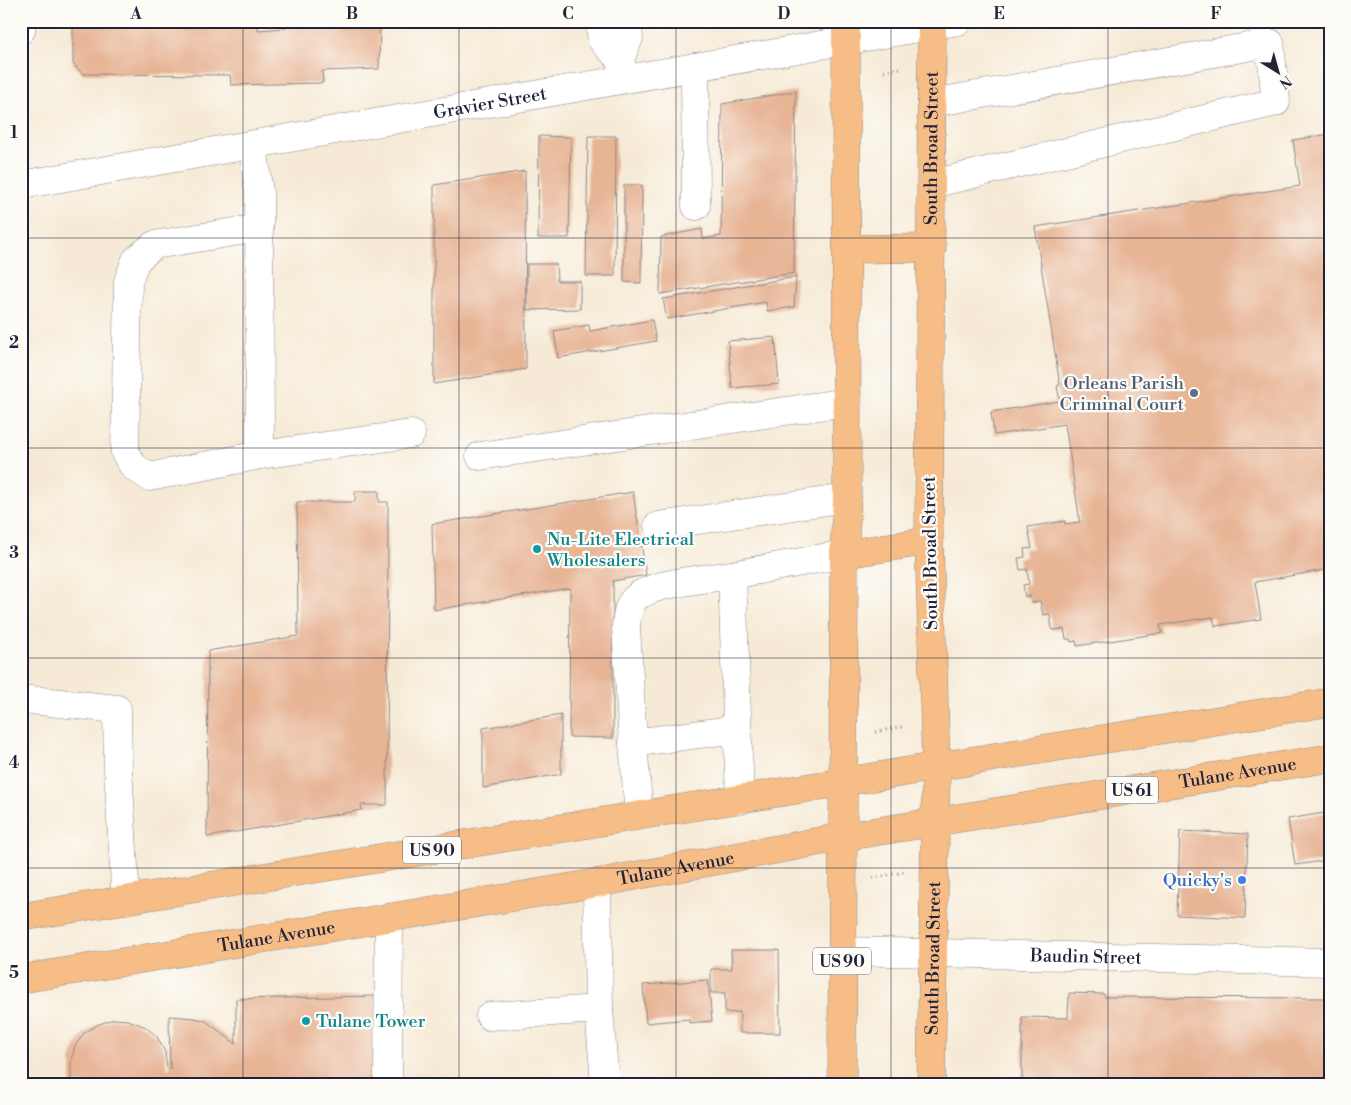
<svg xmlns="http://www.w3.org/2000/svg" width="1351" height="1105" font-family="'Libre Bodoni',serif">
<rect width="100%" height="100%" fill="#fdfcf7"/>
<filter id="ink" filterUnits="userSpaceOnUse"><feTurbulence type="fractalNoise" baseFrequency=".02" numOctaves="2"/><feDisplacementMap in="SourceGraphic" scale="10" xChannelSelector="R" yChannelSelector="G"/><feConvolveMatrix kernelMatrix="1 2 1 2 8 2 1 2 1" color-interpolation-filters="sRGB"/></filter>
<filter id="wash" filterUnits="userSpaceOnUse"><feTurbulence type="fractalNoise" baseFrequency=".0096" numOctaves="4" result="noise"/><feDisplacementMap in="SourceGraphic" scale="20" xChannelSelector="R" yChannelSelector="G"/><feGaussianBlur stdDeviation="1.12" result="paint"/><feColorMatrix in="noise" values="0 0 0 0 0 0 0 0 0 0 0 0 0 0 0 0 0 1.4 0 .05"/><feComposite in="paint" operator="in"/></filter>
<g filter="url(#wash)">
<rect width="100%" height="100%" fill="#f6ead6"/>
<g id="blocks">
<g fill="#e7b494">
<path d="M 73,21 L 258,21 L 258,30 L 285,28 L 285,21 L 380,21 L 379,69 L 322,71 L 323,83 L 231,85 L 230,75 L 83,74 L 73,64 Z"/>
<path d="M 796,91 L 794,273 L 660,294 L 661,237 L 702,229 L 703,239 L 721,236 L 722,104 Z"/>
<path d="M 1330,134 L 1330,569 L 1255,582 L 1261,619 L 1215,626 L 1213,617 L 1160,625 L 1162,633 L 1077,646 L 1076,641 L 1071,642 L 1070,639 L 1066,639 L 1064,629 L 1052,630 L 1050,614 L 1043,615 L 1040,601 L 1031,603 L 1030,596 L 1025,597 L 1023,585 L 1029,584 L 1027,569 L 1020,570 L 1018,558 L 1025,557 L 1024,549 L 1032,548 L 1028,527 L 1065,521 L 1065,524 L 1080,522 L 1065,424 L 994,435 L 991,412 L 1060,401 L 1057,386 L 1060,385 L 1035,227 L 1300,186 L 1293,140 Z"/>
<path d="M 539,136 L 571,137 L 569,238 L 538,238 Z"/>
<path d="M 588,136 L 616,136 L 615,276 L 586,276 Z"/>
<path d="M 525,171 L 526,369 L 434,384 L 434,185 Z"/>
<path d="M 624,185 L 642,185 L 641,283 L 624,282 Z"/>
<path d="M 527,264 L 556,264 L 557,281 L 580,281 L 580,309 L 527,310 Z"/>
<path d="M 796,277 L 794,307 L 767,311 L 766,302 L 667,319 L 663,299 Z"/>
<path d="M 652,320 L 656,341 L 558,358 L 554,331 L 589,325 L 590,331 Z"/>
<path d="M 775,337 L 779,384 L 732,388 L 728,341 Z"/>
<path d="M 355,491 L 379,491 L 379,502 L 388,502 L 387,805 L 361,805 L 362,810 L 207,837 L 208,651 L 298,636 L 297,502 L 355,502 Z"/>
<path d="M 633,492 L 646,575 L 613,581 L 613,738 L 569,737 L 570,588 L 434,610 L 432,524 Z"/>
<path d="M 561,715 L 561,774 L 483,788 L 483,728 Z"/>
<path d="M 1330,812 L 1330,860 L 1295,865 L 1288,819 Z"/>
<path d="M 1180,831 L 1248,834 L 1245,918 L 1177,915 Z"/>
<path d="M 731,950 L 779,950 L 780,1033 L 740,1033 L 740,1012 L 725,1013 L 725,993 L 711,993 L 711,969 L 732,969 Z"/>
<path d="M 708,980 L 712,1021 L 689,1023 L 689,1019 L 646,1023 L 643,985 Z"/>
<path d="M 1069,993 L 1104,994 L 1105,997 L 1330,998 L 1330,1084 L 1022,1084 L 1022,1017 L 1068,1018 Z"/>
<path d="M 376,996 L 377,1084 L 71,1084 L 71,1061 L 75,1046 L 84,1033 L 97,1025 L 113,1019 L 128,1020 L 146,1027 L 157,1037 L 165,1052 L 167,1068 L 170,1069 L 169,1016 L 195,1018 L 206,1021 L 236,1044 L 236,999 Z"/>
</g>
</g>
</g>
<g filter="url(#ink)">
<use href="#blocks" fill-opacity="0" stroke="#8c8688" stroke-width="1"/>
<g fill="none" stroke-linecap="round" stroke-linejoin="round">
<g stroke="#8c8688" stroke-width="29">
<g id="minor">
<path d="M 599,21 L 602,40 L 620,59"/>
<path d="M 21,30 L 21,21"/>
<path d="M 695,67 L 696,206"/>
<path d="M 624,79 L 620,59 L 629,38 L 627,21"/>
<path d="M 253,145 L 259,193 L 260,455 L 411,434"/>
<path d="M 932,184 L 1276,102 L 1270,43 L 932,103"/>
<path id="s1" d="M 21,185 L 958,21"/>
<path d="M 259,228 L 154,245 L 136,260 L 128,281 L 125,453 L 134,467 L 149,477 L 260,455"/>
<path d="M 480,456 L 847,402"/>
<path d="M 658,526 L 847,498"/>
<path d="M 732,575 C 709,579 646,582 633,601 C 627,609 627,618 626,627 L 633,743 L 737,729"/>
<path d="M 21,699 L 117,709 L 118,769 L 126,900"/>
<path d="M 633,743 L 639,815"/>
<path d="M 740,800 L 732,575 L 844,554"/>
<path id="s2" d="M 842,951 L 1330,962"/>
<path d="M 599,1009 L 605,1084"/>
<path d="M 490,1016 L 599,1009 L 597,883"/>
<path d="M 388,1084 L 389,918"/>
</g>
</g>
<g stroke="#8c8688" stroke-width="29">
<g id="major">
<path d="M 847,249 L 932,248"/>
<path d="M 844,554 L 929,541"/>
<path d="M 21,917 L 1330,702"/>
<path id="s3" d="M 21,979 L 597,883 L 842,837 L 1330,758"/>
<path d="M 842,1084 L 844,554 L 847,498 L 846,21"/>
<path id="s4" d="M 931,1084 L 936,768 L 929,541 L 932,21"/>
</g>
</g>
<g stroke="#8c8688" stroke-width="3" stroke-dasharray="1 4" stroke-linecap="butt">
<path d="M 884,71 L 900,68"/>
<path d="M 876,732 L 905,726"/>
<path d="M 873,878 L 904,872"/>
</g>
<use href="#minor" stroke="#fff" stroke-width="28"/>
<use href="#major" stroke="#f6be86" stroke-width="28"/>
</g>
</g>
<path fill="none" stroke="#22223b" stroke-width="1" stroke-opacity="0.55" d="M 243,21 L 243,1084M 459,21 L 459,1084M 676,21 L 676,1084M 891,21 L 891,1084M 1108,21 L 1108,1084M 21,238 L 1330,238M 21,448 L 1330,448M 21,658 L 1330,658M 21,868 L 1330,868"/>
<circle fill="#5c6f8a" stroke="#fdfcf7" stroke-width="2" cx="1194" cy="393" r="5"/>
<g fill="#0f9aa8" stroke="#fdfcf7" stroke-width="2">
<circle cx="537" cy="549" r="5"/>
<circle cx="306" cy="1021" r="5"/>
</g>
<circle fill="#3f7fe0" stroke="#fdfcf7" stroke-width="2" cx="1242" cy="880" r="5"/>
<g text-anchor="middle" stroke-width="4.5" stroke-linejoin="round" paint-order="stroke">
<g fill="#fdfcf7" stroke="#646373" stroke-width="1">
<rect x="1106" y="776.5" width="52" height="27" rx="4"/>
<rect x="403" y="836.5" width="58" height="27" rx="4"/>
<rect x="813" y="947.5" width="58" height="27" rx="4"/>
</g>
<g font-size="16" font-weight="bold" fill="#22223b">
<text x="1132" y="796">US 61</text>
<text x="432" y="856">US 90</text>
<text x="842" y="967">US 90</text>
</g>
<g font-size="18" fill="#22223b" stroke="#fdfcf7">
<text dy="6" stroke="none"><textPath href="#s1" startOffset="476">Gravier Street</textPath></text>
<text dy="6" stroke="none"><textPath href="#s4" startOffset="936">South Broad Street</textPath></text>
<text transform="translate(930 553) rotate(-91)" y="6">South Broad Street</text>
<text dy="6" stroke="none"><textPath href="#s3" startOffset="1234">Tulane Avenue</textPath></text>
<text dy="6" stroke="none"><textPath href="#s3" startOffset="664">Tulane Avenue</textPath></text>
<text dy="6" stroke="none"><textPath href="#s3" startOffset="259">Tulane Avenue</textPath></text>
<text dy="6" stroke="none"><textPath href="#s4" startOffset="126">South Broad Street</textPath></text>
<text dy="6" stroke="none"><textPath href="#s2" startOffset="244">Baudin Street</textPath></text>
</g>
<g font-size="18" fill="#4e5e75" stroke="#fdfcf7" text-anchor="end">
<text x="1184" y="389">Orleans Parish<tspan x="1184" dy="21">Criminal Court</tspan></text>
</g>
<g font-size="18" fill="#0d838f" stroke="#fdfcf7" text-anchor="start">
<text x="547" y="545">Nu-Lite Electrical<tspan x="547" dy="21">Wholesalers</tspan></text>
<text x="316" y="1027">Tulane Tower</text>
</g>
<g font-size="18" fill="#366cbe" stroke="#fdfcf7" text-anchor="end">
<text x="1232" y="886">Quicky's</text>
</g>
</g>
<rect width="1351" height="1105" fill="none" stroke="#fdfcf7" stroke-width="55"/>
<g transform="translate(1278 72) rotate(143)" stroke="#fdfcf7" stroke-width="4" paint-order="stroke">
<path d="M0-4L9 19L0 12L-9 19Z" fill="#22223b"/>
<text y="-8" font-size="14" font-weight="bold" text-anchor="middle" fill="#22223b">N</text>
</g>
<rect x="28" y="28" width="1296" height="1050" fill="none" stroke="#22223b" stroke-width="2"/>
<g font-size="16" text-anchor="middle" font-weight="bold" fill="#22223b">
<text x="136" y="19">A</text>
<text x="352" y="19">B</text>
<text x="568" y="19">C</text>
<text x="784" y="19">D</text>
<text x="999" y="19">E</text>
<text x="1216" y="19">F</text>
<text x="14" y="138">1</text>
<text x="14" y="348">2</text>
<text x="14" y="558">3</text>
<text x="14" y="768">4</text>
<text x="14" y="978">5</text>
</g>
</svg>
